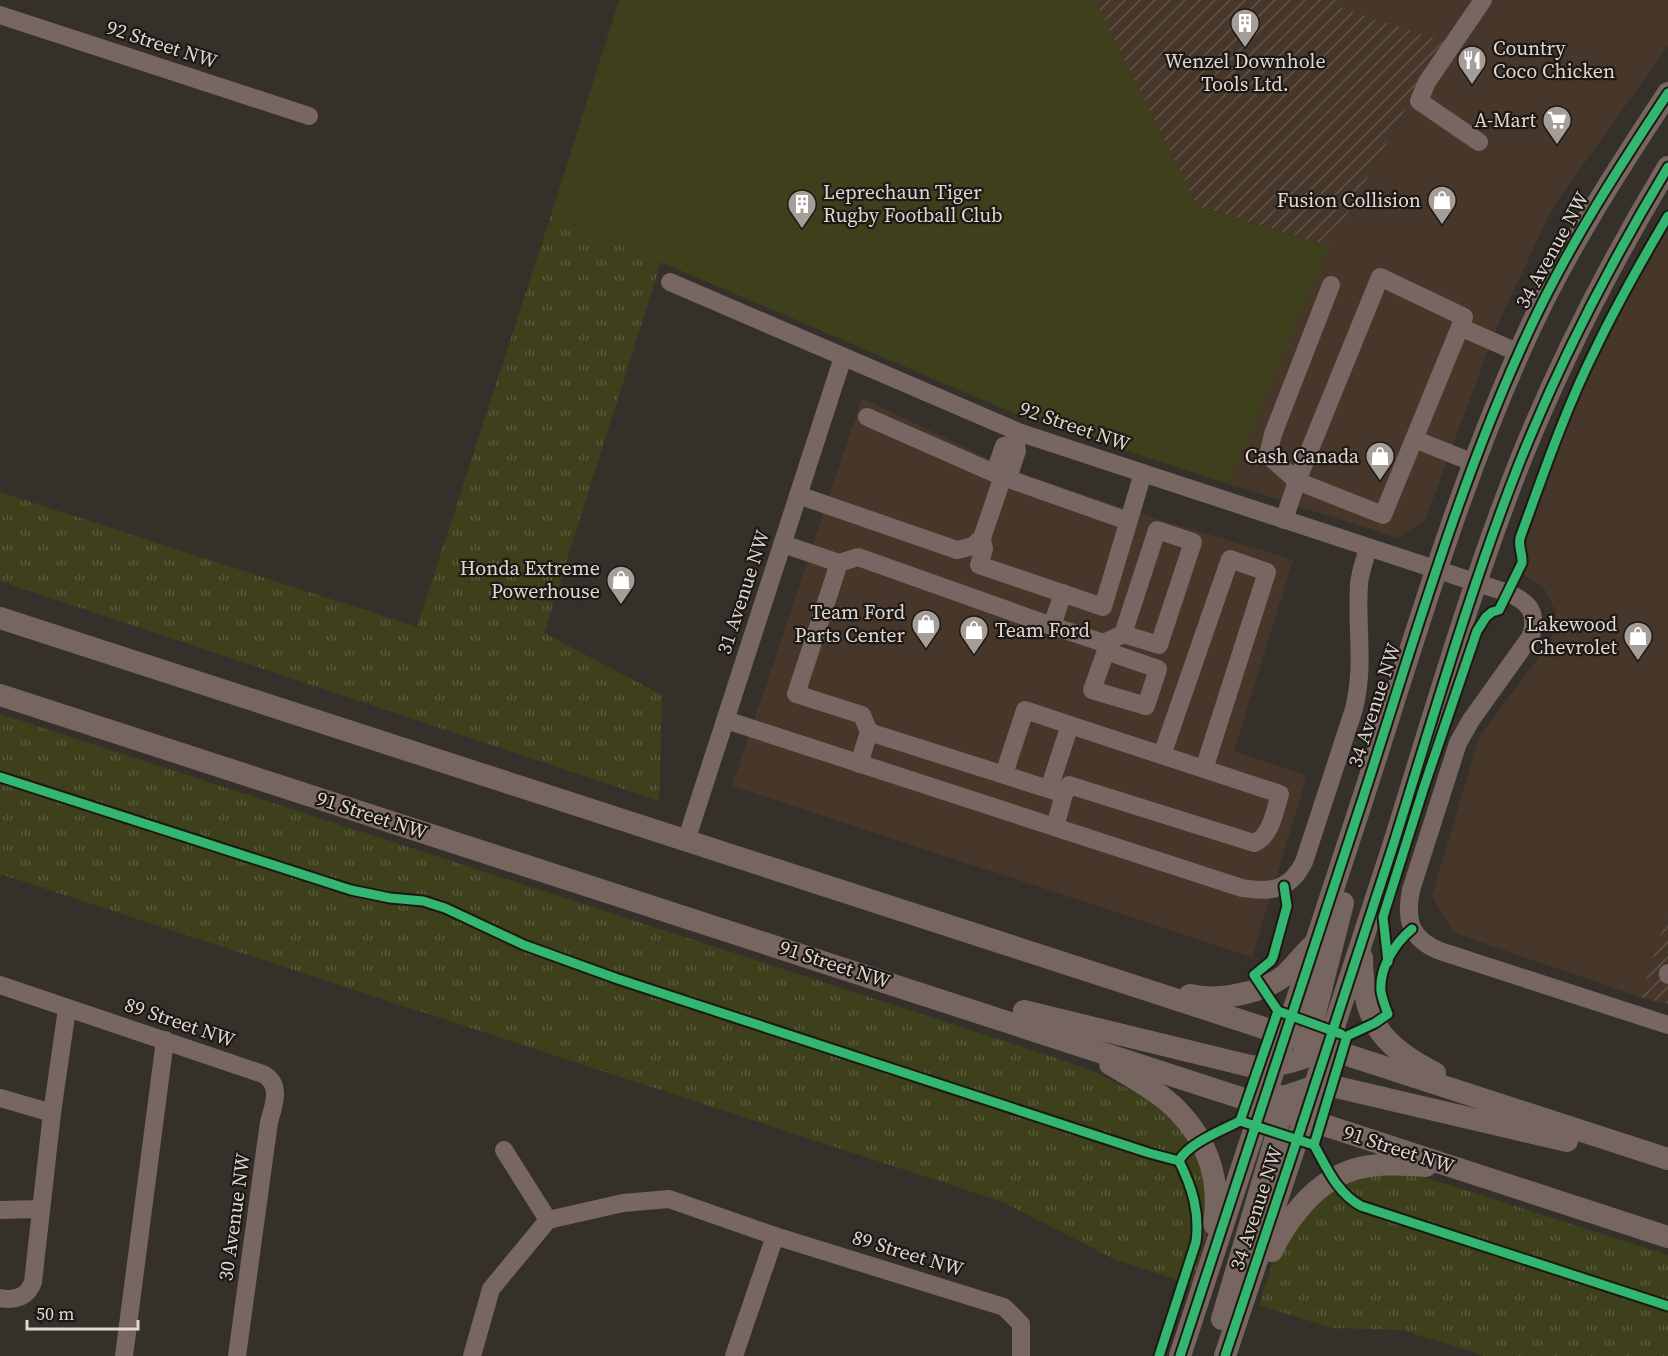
<svg xmlns="http://www.w3.org/2000/svg" width="1668" height="1356" font-family="'Source Serif 4',serif">
<defs>
<pattern id="industrial-furrows" width="10" height="10" patternUnits="userSpaceOnUse" patternTransform="scale(1.5)"><rect width="10" height="10" fill="#46372a"/><path d="M-1 1l2-2M0 10L10 0M9 11l2-2" fill="none" stroke="#605348"/></pattern>
<pattern id="grass-tufts" width="24" height="20" patternUnits="userSpaceOnUse" patternTransform="scale(1.5)"><rect width="24" height="20" fill="#3d401b"/><path d="M3 7l-1-3M5 7V3M7 7l1-3M15 17l-1-3M17 17v-4M19 17l1-3" fill="none" stroke="#595b3b"/></pattern>
</defs>
<rect width="100%" height="100%" fill="#36302b"/>
<g fill="#46372a">
<path d="M 1339,0 L 1668,0 L 1668,46 L 1553,207 L 1497,326 L 1425,520 L 1398,538 L 1229,484 L 1329,246 L 1444,42 L 1343,9 Z"/>
<path d="M 1668,223 L 1668,912 L 1640,997 L 1454,933 L 1432,896 L 1479,737 L 1551,641 L 1556,612 L 1544,588 L 1524,575 L 1526,542 L 1563,435 L 1601,348 L 1642,269 Z"/>
<path d="M 862,398 L 1014,471 L 1145,515 L 1293,560 L 1234,751 L 1307,776 L 1252,957 L 732,786 Z"/>
</g>
<g fill="url(#industrial-furrows)">
<path d="M 1094,0 L 1339,0 L 1343,9 L 1444,41 L 1329,246 L 1197,206 Z"/>
<path d="M 1668,912 L 1668,1004 L 1640,997 Z"/>
</g>
<g fill="url(#grass-tufts)">
<path d="M 551,215 L 661,262 L 544,633 L 662,695 L 659,801 L 0,581 L 0,492 L 417,627 Z"/>
<path d="M 0,714 L 1062,1060 L 1099,1074 L 1147,1099 L 1174,1121 L 1202,1161 L 1208,1230 L 1193,1285 L 1114,1259 L 1003,1202 L 0,874 Z"/>
<path d="M 1355,1175 L 1421,1176 L 1668,1255 L 1668,1356 L 1485,1356 L 1402,1330 L 1332,1328 L 1259,1305 L 1277,1251 L 1296,1219 Z"/>
</g>
<path fill="#3d401b" d="M 619,0 L 1094,0 L 1197,206 L 1329,246 L 1229,484 L 1025,418 L 551,215 Z"/>
<g fill="none" stroke-linecap="round" stroke-linejoin="round">
<g stroke="#776661" stroke-width="18">
<path d="M 0,15 L 309,116"/>
<path d="M 1479,142 L 1419,101 L 1427,82 L 1483,0"/>
<path d="M 670,282 L 1021,433 L 1508,593 C 1529,602 1538,612 1531,636 L 1471,720 L 1458,743 L 1411,890 C 1405,920 1410,939 1440,951 L 1668,1025"/>
<path d="M 1331,285 L 1273,434 L 1268,455 L 1297,481 L 1383,515 L 1460,327"/>
<path d="M 867,417 L 1003,477 L 1128,521"/>
<path d="M 1414,439 L 1474,463"/>
<path d="M 1004,473 L 997,466 L 1004,446 L 1016,444"/>
<path d="M 798,495 L 957,550 L 973,546 L 982,538 L 1004,473 L 1010,472 L 1017,451 L 1016,444 L 1021,433"/>
<path d="M 1284,520 L 1297,481 L 1380,277 L 1464,317 L 1460,327 L 1519,353"/>
<path d="M 982,538 L 984,549 L 979,565 L 1103,607 L 1143,473"/>
<path d="M 783,544 L 839,563 L 796,694 L 862,715 L 869,732 L 859,764"/>
<path d="M 839,563 L 858,557 L 1052,626 L 1063,593"/>
<path d="M 1052,626 L 1104,643 L 1123,634 L 1157,530 L 1193,542 L 1159,645 L 1123,634"/>
<path d="M 1104,643 L 1106,651 L 1092,690 L 1146,706 L 1158,669 L 1106,651"/>
<path d="M 726,720 L 1242,888 C 1271,893 1290,890 1304,862 L 1354,709 C 1365,663 1356,629 1359,584 C 1360,572 1365,560 1368,548"/>
<path d="M 869,732 L 1064,794 L 1055,827"/>
<path d="M 1162,755 L 1230,559 L 1267,572 L 1204,769"/>
<path d="M 1004,774 L 1025,710 L 1070,725 L 1049,789"/>
<path d="M 1064,794 L 1069,785 L 1254,843 C 1271,837 1275,810 1280,794 L 1070,725"/>
<path d="M 686,841 L 843,357"/>
<path d="M 1668,973 L 1668,975"/>
<path d="M 0,985 L 263,1074 C 282,1084 274,1105 269,1122 L 237,1356"/>
<path d="M 0,1098 L 52,1113"/>
<path d="M 504,1150 L 548,1220"/>
<path d="M 0,1210 L 41,1209"/>
<path d="M 0,1298 C 15,1301 28,1297 33,1282 L 52,1113 L 67,1009"/>
<path d="M 124,1356 L 165,1040"/>
<path d="M 472,1356 L 491,1289 L 548,1220 L 623,1203 L 669,1199 L 775,1236 L 1004,1307 L 1021,1324 L 1021,1356"/>
<path d="M 734,1356 L 775,1236"/>
</g>
<g stroke="#776660" stroke-width="22">
<path d="M 0,618 L 1668,1159"/>
<path d="M 0,695 C 556,874 1112,1056 1668,1237"/>
<path d="M 1362,958 C 1363,1021 1380,1045 1435,1073"/>
<path d="M 1190,995 C 1217,1002 1263,993 1285,975 C 1294,966 1302,956 1311,947"/>
<path d="M 1024,1011 L 1250,1066 C 1277,1069 1303,1059 1327,1048"/>
<path d="M 1304,1057 L 1343,903"/>
<path d="M 1110,1064 C 1131,1077 1160,1092 1178,1111 C 1208,1142 1221,1181 1214,1224"/>
<path d="M 1263,1104 L 1313,1087 L 1332,1086 L 1567,1141"/>
<path d="M 1272,1251 C 1280,1233 1290,1219 1303,1204 C 1340,1163 1374,1162 1426,1166"/>
<path d="M 1222,1319 L 1277,1133 L 1282,1096"/>
<path d="M 1180,1356 C 1241,1170 1302,984 1363,798 C 1415,638 1461,475 1533,322 C 1571,242 1619,167 1668,93"/>
<path d="M 1225,1356 C 1282,1186 1338,1017 1393,846 C 1433,718 1470,589 1519,464 C 1560,361 1611,262 1668,167"/>
</g>
<g stroke="#1e1814" stroke-width="13">
<g id="cycleway">
<path d="M 0,777 L 351,890 L 390,898 L 423,901 L 445,908 L 524,945 L 618,979 L 1149,1153 L 1179,1161 C 1192,1187 1200,1212 1196,1242 L 1159,1356"/>
<path d="M 1284,886 L 1287,906 L 1273,957 L 1271,961 L 1254,975 L 1278,1011 L 1341,1034"/>
<path d="M 1388,962 L 1383,917 L 1424,787 L 1477,631 L 1486,617 L 1492,612 L 1499,610 L 1522,563 C 1523,554 1518,548 1520,538 C 1543,475 1565,410 1595,350 C 1617,304 1642,260 1668,216"/>
<path d="M 1240,1121 L 1278,1011"/>
<path d="M 1314,1145 L 1347,1036 L 1375,1023 L 1388,1014 C 1385,1006 1382,999 1381,991 C 1379,968 1395,943 1412,929"/>
<path d="M 1179,1161 C 1188,1143 1223,1130 1240,1121 L 1314,1145 C 1327,1168 1337,1193 1361,1206 L 1668,1306"/>
<path d="M 1180,1356 C 1241,1170 1302,984 1363,798 C 1415,638 1461,475 1533,322 C 1571,242 1619,167 1668,93"/>
<path d="M 1225,1356 C 1282,1186 1338,1017 1393,846 C 1433,718 1470,589 1519,464 C 1560,361 1611,262 1668,167"/>
</g>
</g>
<use href="#cycleway" stroke="#33b770" stroke-width="9"/>
</g>
<defs>
<g id="building-pin" transform="scale(1.5)"><path d="M0 17L-7.5 6A9.5 9.5 0 1 1 7.5 6Z" fill="#a49d98" stroke="#1e1814"/><path d="M-4-6H4V6H1V3H-1V6H-4ZM-2.5-4.3h1.7v1.8h-1.7ZM.8-4.3h1.7v1.8H.8ZM-2.5-1h1.7V.8h-1.7ZM.8-1h1.7V.8H.8Z" fill="#fff"/></g>
<g id="restaurant-pin" transform="scale(1.5)"><path d="M0 17L-7.5 6A9.5 9.5 0 1 1 7.5 6Z" fill="#a49d98" stroke="#1e1814"/><path d="M-5-6h1v4h1v-4h1v4h1v-4h1v5L-1.5 .5V6h-2V.5L-5-1ZM5-6V6H3V1.5H1.5Q1.5-4 5-6Z" fill="#fff"/></g>
<g id="supermarket-pin" transform="scale(1.5)"><path d="M0 17L-7.5 6A9.5 9.5 0 1 1 7.5 6Z" fill="#a49d98" stroke="#1e1814"/><path d="M-6-5.5h2.5l.6 2H6L4.5 2H-2.5L-4.4-4H-6ZM-1.5 3.2a1.3 1.3 0 1 0 .1 0ZM3 3.2a1.3 1.3 0 1 0 .1 0Z" fill="#fff"/></g>
<g id="shop-pin" transform="scale(1.5)"><path d="M0 17L-7.5 6A9.5 9.5 0 1 1 7.5 6Z" fill="#a49d98" stroke="#1e1814"/><path d="M-5-2.5h2.3a2.7 3.5 0 0 1 5.4 0H5L5.5 6h-11ZM-1.5-2.5h3a1.5 2.3 0 0 0-3 0Z" fill="#fff"/></g>
</defs>
<g fill-rule="evenodd">
<use href="#building-pin" x="1245" y="23"/>
<use href="#restaurant-pin" x="1472" y="60"/>
<use href="#supermarket-pin" x="1557" y="120"/>
<use href="#shop-pin" x="1442" y="200"/>
<use href="#building-pin" x="802" y="204"/>
<use href="#shop-pin" x="1380" y="456"/>
<use href="#shop-pin" x="621" y="580"/>
<use href="#shop-pin" x="926" y="624"/>
<use href="#shop-pin" x="974" y="630"/>
<use href="#shop-pin" x="1638" y="636"/>
</g>
<g text-anchor="middle" stroke-width="4.5" stroke-linejoin="round" paint-order="stroke">
<g font-size="20" fill="#dfd7d2" stroke="#1e1814">
<text transform="translate(162 44) rotate(18)" y="7">92 Street NW</text>
<text transform="translate(1552 250) rotate(-61)" y="7">34 Avenue NW</text>
<text transform="translate(1075 426) rotate(19)" y="7">92 Street NW</text>
<text transform="translate(743 592) rotate(-72)" y="7">31 Avenue NW</text>
<text transform="translate(1374 705) rotate(-72)" y="7">34 Avenue NW</text>
<text transform="translate(372 815) rotate(18)" y="7">91 Street NW</text>
<text transform="translate(835 964) rotate(18)" y="7">91 Street NW</text>
<text transform="translate(180 1022) rotate(19)" y="7">89 Street NW</text>
<text transform="translate(1399 1149) rotate(18)" y="7">91 Street NW</text>
<text transform="translate(1256 1208) rotate(-72)" y="7">34 Avenue NW</text>
<text transform="translate(234 1217) rotate(-82)" y="7">30 Avenue NW</text>
<text transform="translate(908 1253) rotate(17)" y="7">89 Street NW</text>
</g>
<g font-size="20" fill="#dfd7d2" stroke="#1e1814" text-anchor="end">
<text x="1493" y="55" text-anchor="start">Country<tspan x="1493" dy="23">Coco Chicken</tspan></text>
<text x="1245" y="68" text-anchor="middle">Wenzel Downhole<tspan x="1245" dy="23">Tools Ltd.</tspan></text>
<text x="1536" y="127">A-Mart</text>
<text x="823" y="199" text-anchor="start">Leprechaun Tiger<tspan x="823" dy="23">Rugby Football Club</tspan></text>
<text x="1421" y="207">Fusion Collision</text>
<text x="1359" y="463">Cash Canada</text>
<text x="600" y="575">Honda Extreme<tspan x="600" dy="23">Powerhouse</tspan></text>
<text x="905" y="619">Team Ford<tspan x="905" dy="23">Parts Center</tspan></text>
<text x="1617" y="631">Lakewood<tspan x="1617" dy="23">Chevrolet</tspan></text>
<text x="995" y="637" text-anchor="start">Team Ford</text>
</g>
</g>
<path d="M27 1320v9h111v-9" fill="none" stroke="#dfd7d2" stroke-width="3"/>
<text x="36" y="1320" font-size="18" fill="#dfd7d2" stroke="#1e1814" stroke-width="4.5" paint-order="stroke">50 m</text>
</svg>
